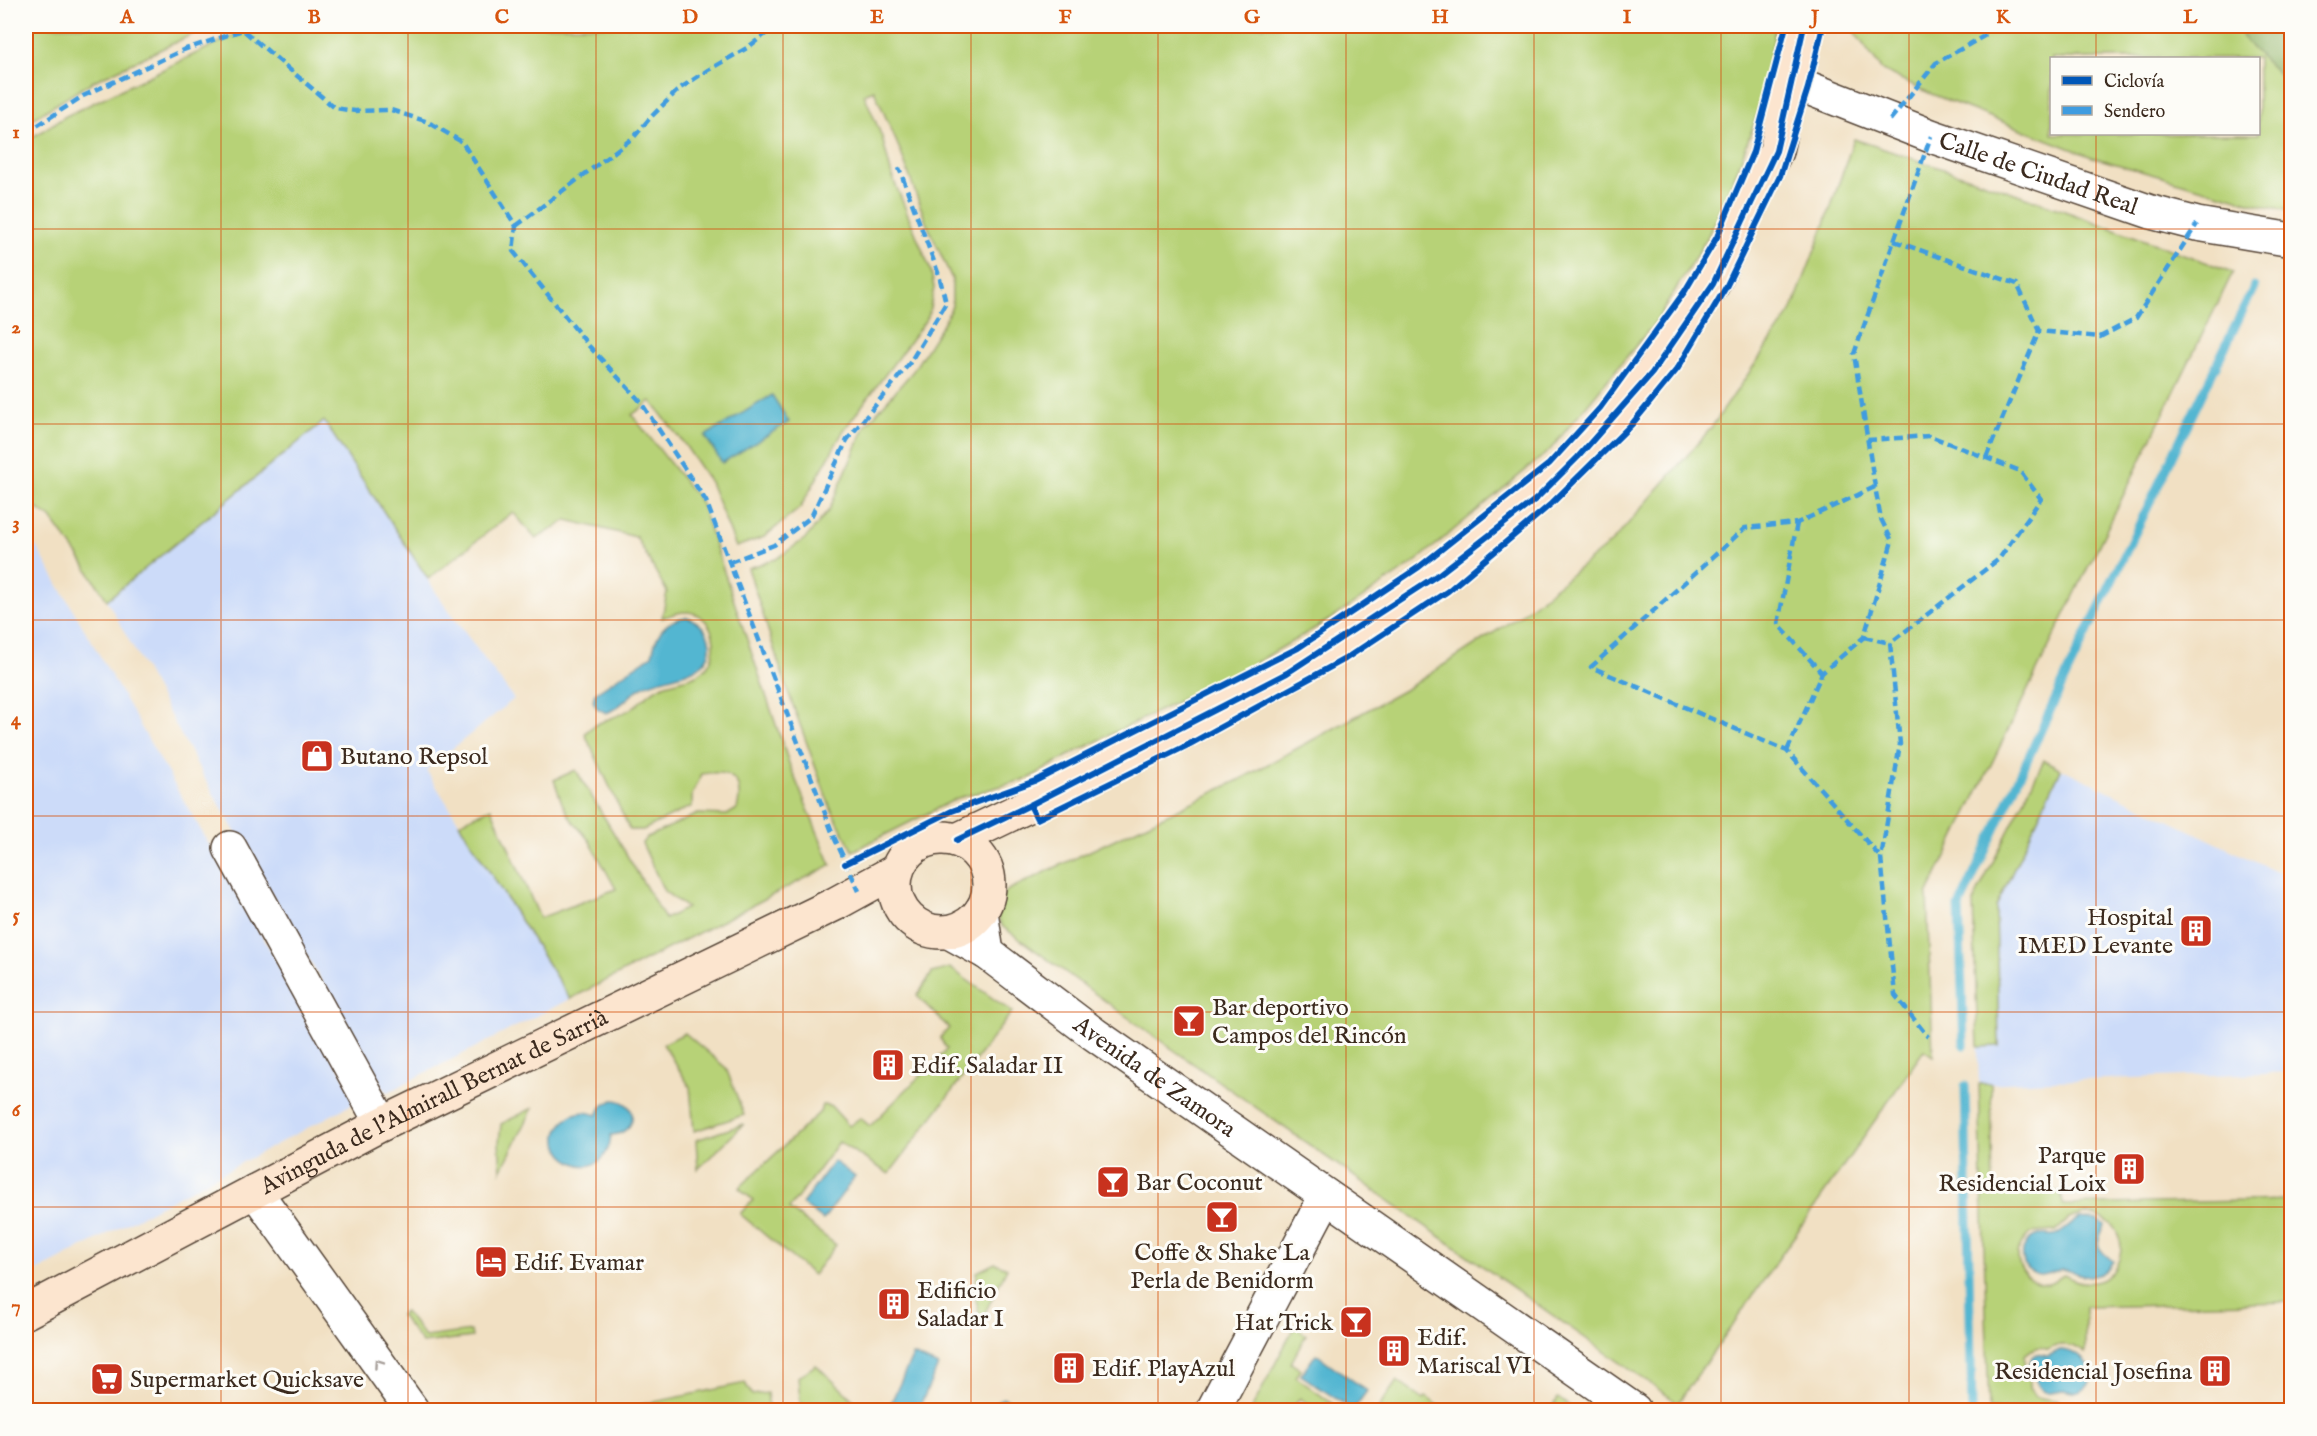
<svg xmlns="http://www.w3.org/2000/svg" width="2317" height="1436" font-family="'IM FELL English',serif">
<rect width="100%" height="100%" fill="#fdfcf7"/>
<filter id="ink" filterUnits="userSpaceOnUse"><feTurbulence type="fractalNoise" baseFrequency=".0167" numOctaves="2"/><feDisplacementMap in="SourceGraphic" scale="12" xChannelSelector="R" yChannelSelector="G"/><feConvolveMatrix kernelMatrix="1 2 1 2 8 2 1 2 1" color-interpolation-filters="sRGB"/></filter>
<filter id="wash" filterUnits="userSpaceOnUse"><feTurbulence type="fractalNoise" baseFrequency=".008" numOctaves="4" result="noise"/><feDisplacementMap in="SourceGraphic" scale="24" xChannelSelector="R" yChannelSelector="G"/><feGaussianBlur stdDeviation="1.35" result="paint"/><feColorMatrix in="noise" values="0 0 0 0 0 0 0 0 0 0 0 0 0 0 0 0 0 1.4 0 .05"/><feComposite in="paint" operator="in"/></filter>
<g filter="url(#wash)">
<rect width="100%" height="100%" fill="#f1e0c3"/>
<g fill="#ccdbf9">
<path d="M 324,421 L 443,603 L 514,699 L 426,770 L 570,999 L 388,1092 L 384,1089 L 210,788 L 107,600 Z"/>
<path d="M 36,546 L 358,1101 L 26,1277 L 26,553 Z"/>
<path d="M 2044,760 L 2291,879 L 2291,1072 L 1979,1084 L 1973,902 Z"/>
</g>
<g fill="#b7d277" stroke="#797e4a" stroke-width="1.5" fill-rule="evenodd">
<path d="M 26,26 L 210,26 L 92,82 L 26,123 Z"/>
<path d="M 260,26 L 1775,26 L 1773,45 L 1757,115 L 1739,166 L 1707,238 L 1657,320 L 1550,450 L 1414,563 L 1334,617 L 1252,665 L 1073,753 L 1030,778 L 958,798 L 853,851 L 830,807 L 786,686 L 748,568 L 776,559 L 806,538 L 829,510 L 866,425 L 913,371 L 944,322 L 952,306 L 952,279 L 926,222 L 900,150 L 874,90 L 864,94 L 882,137 L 892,176 L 931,271 L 934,288 L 928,317 L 844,430 L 800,508 L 764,537 L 736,547 L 710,482 L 685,445 L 651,401 L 632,415 L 700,501 L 790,766 L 831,865 L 570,999 L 459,823 L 491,808 L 540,918 L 616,889 L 589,840 L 571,819 L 562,803 L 554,780 L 576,770 L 665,919 L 687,908 L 664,891 L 642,843 L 647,837 L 698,814 L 727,815 L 737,809 C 745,779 730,769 702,774 L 692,795 L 692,806 L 643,830 L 630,830 L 585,734 C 595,720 617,719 632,708 C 644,700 651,689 666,684 C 678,680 694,679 704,670 C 722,652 715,615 688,612 C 679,611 670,615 662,618 L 667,592 L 636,537 L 567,520 L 536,539 L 513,512 L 428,579 L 324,421 L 107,600 L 78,555 L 51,518 L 26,501 L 26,141 L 66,116 L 249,28 L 251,31 Z"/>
<path d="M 1850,26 L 2291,26 L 2291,211 L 2252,203 L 2092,157 L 1929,93 L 1882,70 ZM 2052,58 L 2258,58 L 2258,134 L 2052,134 Z"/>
<path d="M 1854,139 L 2012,192 L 2233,272 L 1927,895 L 1933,1056 L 1924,1050 L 1678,1403 L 1148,1032 L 1003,927 C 995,917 997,907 1001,895 L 1010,889 L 1239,780 L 1408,688 L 1518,617 L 1613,541 L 1711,428 L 1791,312 L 1825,224 Z"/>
<path d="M 2044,760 L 2061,769 L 1996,907 L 1999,1046 L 1978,1047 L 1973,902 Z"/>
<path d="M 950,968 L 1012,1012 L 889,1174 L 839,1142 L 789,1209 L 836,1245 L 813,1275 L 740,1214 L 753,1200 L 739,1188 L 820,1112 L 822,1105 L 831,1106 L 849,1126 L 860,1118 L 870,1126 L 947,1049 L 940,1038 L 949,1028 L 917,996 L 932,973 Z"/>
<path d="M 685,1033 L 726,1068 L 744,1115 L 694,1131 L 690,1087 L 663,1044 Z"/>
<path d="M 1979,1084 L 1991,1084 L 1993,1194 L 2061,1192 L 2063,1205 L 2291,1200 L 2291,1302 L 2085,1307 L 2085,1353 C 2074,1344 2059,1342 2048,1350 C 2038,1344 2032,1349 2025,1355 L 2025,1370 L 2029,1375 L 2029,1387 L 2035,1397 L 2059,1401 L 2059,1410 L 1989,1410 ZM 2084,1214 C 2146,1217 2123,1309 2064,1275 C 2059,1277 2055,1283 2048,1284 C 2032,1286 2017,1270 2018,1254 C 2018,1246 2025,1239 2030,1233 L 2056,1231 L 2069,1219 Z"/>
<path d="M 533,1108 L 501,1171 L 499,1143 L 501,1124 Z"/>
<path d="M 744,1124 L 698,1169 L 696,1140 Z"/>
<path d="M 995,1263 L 1007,1268 L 981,1321 L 975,1296 L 977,1272 Z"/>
<path d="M 405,1312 L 425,1337 L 471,1331 L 472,1337 L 422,1343 L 400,1315 Z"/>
<path d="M 1295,1326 L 1306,1335 L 1291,1363 L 1301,1370 L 1296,1377 L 1341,1410 L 1317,1410 L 1300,1398 L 1291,1410 L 1251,1410 Z"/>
<path d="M 816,1365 L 864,1410 L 801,1410 L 798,1377 Z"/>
<path d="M 1397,1381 L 1424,1400 L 1426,1397 L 1444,1409 L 1443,1410 L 1377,1410 Z"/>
<path d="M 745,1383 L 752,1395 L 767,1393 L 769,1410 L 641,1410 L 640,1405 Z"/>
<path d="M 1558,1398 L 1575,1410 L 1551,1410 Z"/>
</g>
<path fill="#91b468" stroke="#666f43" stroke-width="1.5" d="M 2234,26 L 2291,26 L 2291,86 L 2252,48 Z"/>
<g fill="#52b6d1" stroke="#467078" stroke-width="1.5">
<path d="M 772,395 L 789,422 L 722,463 L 705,436 Z"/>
<path d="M 687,617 C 699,622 708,629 710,644 C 712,678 660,675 640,688 C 628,696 621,708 606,713 L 597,708 L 593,701 L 595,693 L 652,655 C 656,634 664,620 687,617 Z"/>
<path d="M 613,1100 C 639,1101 639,1133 611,1135 C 605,1196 530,1152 567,1119 C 575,1111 587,1111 597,1115 L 601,1107 Z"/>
<path d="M 834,1161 L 855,1177 L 823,1220 L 802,1204 Z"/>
<path d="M 2081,1218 L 2098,1220 L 2105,1225 C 2096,1244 2094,1247 2113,1261 C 2098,1286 2081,1273 2062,1269 C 2047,1273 2041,1280 2027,1269 C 2019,1256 2022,1239 2039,1235 C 2045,1234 2052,1237 2058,1234 C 2066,1230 2072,1222 2081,1218 Z"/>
<path d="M 2060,1350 C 2087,1350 2104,1384 2078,1392 C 2073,1393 2069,1391 2064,1390 C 2058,1390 2052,1393 2045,1392 C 2035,1386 2036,1375 2029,1366 L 2032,1357 L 2036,1354 L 2048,1356 Z"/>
<path d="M 1316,1354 L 1367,1391 L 1353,1410 L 1301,1375 Z"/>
<path d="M 913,1355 L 938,1366 L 918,1410 L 896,1410 L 889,1407 Z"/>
<path d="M 1005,1398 L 1010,1402 L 1011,1410 L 993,1410 C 993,1402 997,1399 1005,1398 Z"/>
</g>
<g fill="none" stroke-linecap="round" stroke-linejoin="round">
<g stroke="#52b6d1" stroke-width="9">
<path d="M 1964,1045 L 1959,907 L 2067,674 L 2254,287"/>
<path d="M 1965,1086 L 1972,1410"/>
</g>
</g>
</g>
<g filter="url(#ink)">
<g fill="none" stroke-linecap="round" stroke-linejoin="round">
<g stroke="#564537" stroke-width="36">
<g id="street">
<path id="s1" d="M 1793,82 L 1931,136 L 2151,212 L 2197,224 L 2292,240"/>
<path d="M 230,848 L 382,1124"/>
<path d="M 981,911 L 987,953"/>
<path id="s2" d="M 949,932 L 987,953 L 1094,1034 L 1634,1410"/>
<path d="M 255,1191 L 412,1410"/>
<path d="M 1213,1410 L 1326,1196"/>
</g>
</g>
<g stroke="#564537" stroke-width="36">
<g id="secondary">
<circle cx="942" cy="885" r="47"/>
<path d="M 957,840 L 1030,805 L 1287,673 L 1439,574 L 1536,499 L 1578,457 L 1652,373 L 1713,284 L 1776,151 L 1804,26"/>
<path id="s3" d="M 26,1312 L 382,1124 L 835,904 L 897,870"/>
</g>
</g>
<use href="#street" stroke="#fff" stroke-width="33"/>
<use href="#secondary" stroke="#fce5cf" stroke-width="33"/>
<g stroke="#3f9ce0" stroke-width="4.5" stroke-dasharray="9 4.5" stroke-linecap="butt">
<path d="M 1890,120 L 1936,63 L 1984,36 L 1993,26"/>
<path d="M 26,133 L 83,96 L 183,50 L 243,30 L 335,108 L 355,111 L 391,110 L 428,122 L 462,142 L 516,226 L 513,251 L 589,346 L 640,401 L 706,501 L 834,837 L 859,891"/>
<path d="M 516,226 L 634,137 L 650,118 L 679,89 L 708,70 L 747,48 L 776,26"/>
<path d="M 1894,241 L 2017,284 L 2039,331 L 2100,337 L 2136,318 L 2197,224"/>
<path d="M 1867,440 L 1930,436 L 2020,471 L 2041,499 L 1999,559 L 1890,643"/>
<path d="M 1986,458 L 2039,331"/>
<path d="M 1875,487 L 1797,523 L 1745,528 L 1591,667 L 1787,751 L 1881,858"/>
<path d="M 1797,523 L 1778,624 L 1822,673"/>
<path d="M 730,562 L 774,545 L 811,517 L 847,440 L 909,364 L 946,303 L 939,275 L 899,168"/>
<path d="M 1864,637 L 1890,643 L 1900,744 L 1881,858 L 1895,995 L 1928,1037"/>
<path d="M 1787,751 L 1822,673 L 1864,637 L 1892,541 L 1881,519 L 1875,487 L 1854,354 L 1931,136"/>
</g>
<g stroke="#fdfcf7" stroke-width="10">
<g id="cycleway">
<path d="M 1030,805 L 1037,819 L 1188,745 L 1345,659 L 1448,591 L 1551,504 L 1632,424 L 1678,368 L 1726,287 L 1780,176 L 1808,88 L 1823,26"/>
<path d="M 957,840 L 1030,805 L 1287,673 L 1439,574 L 1536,499 L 1578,457 L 1652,373 L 1713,284 L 1776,151 L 1804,26"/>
<path d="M 845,864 L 952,811 L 1035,781 L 1298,648 L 1419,567 L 1549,464 L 1600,408 L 1685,291 L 1717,237 L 1753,152 L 1786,26"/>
</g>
</g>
<use href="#cycleway" stroke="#0057b8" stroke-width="6"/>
</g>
<defs><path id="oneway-chevron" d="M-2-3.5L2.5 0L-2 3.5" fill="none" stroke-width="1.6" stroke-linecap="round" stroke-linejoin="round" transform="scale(1.5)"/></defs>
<use stroke="#a79f9a" href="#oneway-chevron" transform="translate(378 1363) rotate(-125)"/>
</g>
<path fill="none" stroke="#d7540e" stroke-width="1.5" stroke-opacity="0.55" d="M 221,26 L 221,1410M 408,26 L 408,1410M 596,26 L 596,1410M 783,26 L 783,1410M 971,26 L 971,1410M 1158,26 L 1158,1410M 1346,26 L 1346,1410M 1534,26 L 1534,1410M 1721,26 L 1721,1410M 1909,26 L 1909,1410M 2096,26 L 2096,58M 2096,134 L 2096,1410M 26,229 L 2292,229M 26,424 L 2292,424M 26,620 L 2292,620M 26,816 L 2292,816M 26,1012 L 2292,1012M 26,1207 L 2292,1207"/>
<defs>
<g id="shop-square" transform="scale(1.725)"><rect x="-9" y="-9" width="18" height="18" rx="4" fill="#c8321e" stroke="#fdfcf7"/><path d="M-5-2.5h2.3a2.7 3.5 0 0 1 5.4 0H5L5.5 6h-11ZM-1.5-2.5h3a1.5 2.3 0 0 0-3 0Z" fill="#fff"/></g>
<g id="building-square" transform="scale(1.725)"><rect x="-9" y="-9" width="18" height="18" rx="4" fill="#c8321e" stroke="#fdfcf7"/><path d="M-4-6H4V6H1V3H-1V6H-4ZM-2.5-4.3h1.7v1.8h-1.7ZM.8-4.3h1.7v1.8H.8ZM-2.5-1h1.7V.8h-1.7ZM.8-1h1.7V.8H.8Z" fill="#fff"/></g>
<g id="bar-square" transform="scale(1.725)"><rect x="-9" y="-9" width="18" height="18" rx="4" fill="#c8321e" stroke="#fdfcf7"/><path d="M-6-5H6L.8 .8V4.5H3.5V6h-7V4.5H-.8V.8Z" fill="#fff"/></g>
<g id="hotel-square" transform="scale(1.725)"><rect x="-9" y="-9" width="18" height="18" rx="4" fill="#c8321e" stroke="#fdfcf7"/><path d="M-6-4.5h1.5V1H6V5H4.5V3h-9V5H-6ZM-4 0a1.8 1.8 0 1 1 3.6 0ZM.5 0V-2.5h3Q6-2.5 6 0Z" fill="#fff"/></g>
<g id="supermarket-square" transform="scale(1.725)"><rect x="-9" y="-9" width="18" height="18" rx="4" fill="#c8321e" stroke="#fdfcf7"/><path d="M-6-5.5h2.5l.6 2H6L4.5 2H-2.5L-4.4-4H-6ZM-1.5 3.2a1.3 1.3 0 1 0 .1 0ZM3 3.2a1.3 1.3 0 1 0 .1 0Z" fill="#fff"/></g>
</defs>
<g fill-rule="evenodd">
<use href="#shop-square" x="317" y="756"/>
<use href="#building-square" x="2196" y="931"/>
<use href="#bar-square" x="1189" y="1021"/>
<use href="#building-square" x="888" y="1065"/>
<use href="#building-square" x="2129" y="1169"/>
<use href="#bar-square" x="1113" y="1182"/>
<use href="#bar-square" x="1222" y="1217"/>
<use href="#hotel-square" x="491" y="1262"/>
<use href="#building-square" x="894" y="1304"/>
<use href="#bar-square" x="1356" y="1322"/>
<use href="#building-square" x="1394" y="1351"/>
<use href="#building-square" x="1069" y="1368"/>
<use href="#building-square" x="2215" y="1371"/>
<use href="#supermarket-square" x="107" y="1379"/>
</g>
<g text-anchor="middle" stroke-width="6" stroke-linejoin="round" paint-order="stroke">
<g font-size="24" fill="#3b2a1e" stroke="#fdfcf7">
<text dy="8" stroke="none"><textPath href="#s1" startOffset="262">Calle de Ciudad Real</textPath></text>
<text dy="8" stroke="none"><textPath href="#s2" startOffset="252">Avenida de Zamora</textPath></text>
<text dy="8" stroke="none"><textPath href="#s3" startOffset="459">Avinguda de l'Almirall Bernat de Sarrià</textPath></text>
</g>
<g font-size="24" fill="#3b2a1e" stroke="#fdfcf7" text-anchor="start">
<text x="340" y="764">Butano Repsol</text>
<text x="2173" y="925" text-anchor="end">Hospital<tspan x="2173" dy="28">IMED Levante</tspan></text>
<text x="1212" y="1015">Bar deportivo<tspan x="1212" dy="28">Campos del Rincón</tspan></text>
<text x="911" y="1073">Edif. Saladar II</text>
<text x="2106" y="1163" text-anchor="end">Parque<tspan x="2106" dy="28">Residencial Loix</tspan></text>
<text x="1136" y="1190">Bar Coconut</text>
<text x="1222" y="1260" text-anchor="middle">Coffe &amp; Shake La<tspan x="1222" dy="28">Perla de Benidorm</tspan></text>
<text x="514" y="1270">Edif. Evamar</text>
<text x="917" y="1298">Edificio<tspan x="917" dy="28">Saladar I</tspan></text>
<text x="1333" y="1330" text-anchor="end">Hat Trick</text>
<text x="1417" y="1345">Edif.<tspan x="1417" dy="28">Mariscal VI</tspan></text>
<text x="1092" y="1376">Edif. PlayAzul</text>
<text x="2192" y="1379" text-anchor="end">Residencial Josefina</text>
<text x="130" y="1387">Supermarket Quicksave</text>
</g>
</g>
<rect width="2317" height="1436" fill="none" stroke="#fdfcf7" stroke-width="66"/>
<rect x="2050" y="57" width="210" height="78" fill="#fdfcf7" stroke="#afa8a0" stroke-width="1.5"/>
<rect x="2062" y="76" width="30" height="9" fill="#0057b8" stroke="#afa8a0" stroke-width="1.5"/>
<text x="2104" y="87" font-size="18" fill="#3b2a1e">Ciclovía</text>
<rect x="2062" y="106" width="30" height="9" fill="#3f9ce0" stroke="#afa8a0" stroke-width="1.5"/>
<text x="2104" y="117" font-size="18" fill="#3b2a1e">Sendero</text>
<rect x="33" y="33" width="2251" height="1370" fill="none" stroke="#d7540e" stroke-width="2"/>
<g font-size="20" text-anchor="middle" font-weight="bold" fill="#d7540e">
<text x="127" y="23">A</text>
<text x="314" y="23">B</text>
<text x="502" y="23">C</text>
<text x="690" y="23">D</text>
<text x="877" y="23">E</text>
<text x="1065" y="23">F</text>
<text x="1252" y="23">G</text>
<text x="1440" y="23">H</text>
<text x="1627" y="23">I</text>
<text x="1815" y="23">J</text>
<text x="2003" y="23">K</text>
<text x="2190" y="23">L</text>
<text x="16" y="138">1</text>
<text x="16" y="333">2</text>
<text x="16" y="529">3</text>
<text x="16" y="725">4</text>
<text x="16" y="921">5</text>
<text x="16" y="1116">6</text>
<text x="16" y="1312">7</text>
</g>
</svg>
